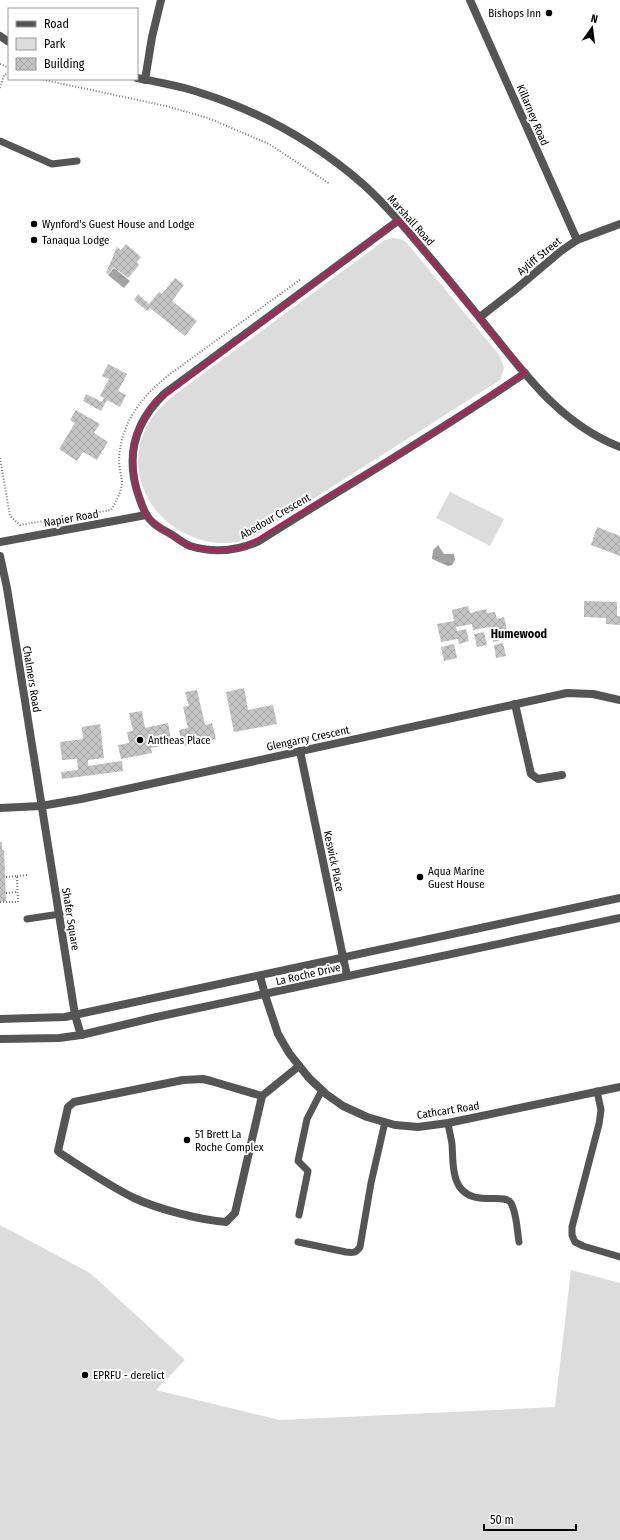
<svg xmlns="http://www.w3.org/2000/svg" width="620" height="1540" font-family="'Fira Sans Condensed',sans-serif">
<defs>
<pattern id="water-ripples" width="26" height="14" patternUnits="userSpaceOnUse"><rect width="26" height="14" fill="#a3a3a3"/><path d="M2 4q2-2 4 0t4 0M15 11q2-2 4 0t4 0" fill="none" stroke="#8b8b8b"/></pattern>
<pattern id="building-cross-hatch" width="8" height="8" patternUnits="userSpaceOnUse"><rect width="8" height="8" fill="#c4c4c4"/><path d="M0 0l8 8M0 8l8-8" fill="none" stroke="#a7a7a7"/></pattern>
</defs>
<rect width="100%" height="100%" fill="#fff"/>
<g fill="#dcdcdc">
<path d="M 392,238 L 401,239 L 407,243 L 500,356 L 504,368 L 500,380 L 253,537 C 235,545 212,545 193,537 C 148,520 122,467 149,423 C 155,412 164,404 173,396 L 385,240 Z"/>
<path d="M 450,492 L 504,519 L 490,546 L 436,518 Z"/>
<path d="M 0,1225 L 90,1273 L 185,1360 L 156,1390 L 280,1420 L 555,1407 L 571,1270 L 620,1283 L 620,1540 L 0,1540 Z"/>
</g>
<g fill="url(#water-ripples)">
<path d="M 114,268 L 130,281 L 124,288 L 108,275 Z"/>
<path d="M 438,545 L 444,554 L 454,554 L 455,560 L 452,565 L 448,566 L 432,559 L 433,550 Z"/>
</g>
<g fill="url(#building-cross-hatch)">
<path d="M 126,244 L 141,257 L 137,262 L 139,265 L 128,278 L 114,267 L 108,274 L 106,273 L 117,247 L 121,250 Z"/>
<path d="M 175,278 L 184,285 L 172,301 L 197,321 L 185,336 L 150,308 L 147,311 L 134,300 L 138,294 L 149,304 L 159,292 L 162,294 Z"/>
<path d="M 108,364 L 127,374 L 118,391 L 126,395 L 120,407 L 107,400 L 101,411 L 83,401 L 86,394 L 102,402 L 104,398 L 100,396 L 109,379 L 102,376 Z"/>
<path d="M 76,410 L 100,424 L 94,433 L 108,442 L 97,460 L 83,452 L 77,461 L 59,449 L 75,423 L 70,420 Z"/>
<path d="M 597,527 L 620,536 L 620,556 L 591,545 Z"/>
<path d="M 584,601 L 617,602 L 617,616 L 620,616 L 620,625 L 606,624 L 606,618 L 584,617 Z"/>
<path d="M 468,606 L 470,613 L 486,609 L 487,613 L 495,612 L 497,619 L 504,617 L 509,638 L 493,642 L 489,627 L 473,630 L 472,624 L 456,627 L 457,631 L 466,629 L 469,641 L 459,644 L 458,639 L 441,642 L 437,624 L 454,621 L 452,610 Z"/>
<path d="M 484,632 L 487,645 L 477,647 L 474,634 Z"/>
<path d="M 503,643 L 506,656 L 496,658 L 494,645 Z"/>
<path d="M 454,644 L 457,658 L 444,661 L 441,647 Z"/>
<path d="M 244,688 L 248,710 L 273,705 L 277,724 L 234,732 L 226,692 Z"/>
<path d="M 197,690 L 205,725 L 212,723 L 216,739 L 183,746 L 179,730 L 188,728 L 183,707 L 189,706 L 185,692 Z"/>
<path d="M 142,711 L 145,728 L 168,723 L 171,738 L 165,739 L 166,745 L 151,748 L 152,753 L 121,759 L 118,745 L 129,743 L 127,732 L 133,731 L 129,713 Z"/>
<path d="M 100,724 L 104,758 L 88,760 L 88,766 L 122,761 L 123,771 L 62,779 L 61,772 L 78,770 L 77,759 L 62,760 L 60,742 L 83,739 L 82,727 Z"/>
<path d="M 0,842 L 2,842 L 2,850 L 4,850 L 6,901 L 0,901 Z"/>
</g>
<g fill="none" stroke-linecap="round" stroke-linejoin="round">
<g stroke="#777" stroke-width="2" stroke-dasharray="1 2" stroke-linecap="butt">
<path d="M 0,64 L 9,68"/>
<path d="M 40,79 L 166,106 L 208,118 L 269,144 L 330,184"/>
<path d="M 0,88 L 4,75 L 9,73"/>
<path d="M 0,458 L 10,516 L 20,525 L 111,510 C 116,501 122,492 122,481 C 121,474 119,467 119,460 C 121,422 141,397 170,374 L 301,279"/>
<path d="M 17,876 L 27,875"/>
<path d="M 6,893 L 17,892"/>
<path d="M 0,902 L 18,902 L 17,876 L 5,877"/>
</g>
<g stroke="#555" stroke-width="7">
<path d="M 0,141 L 52,164 L 77,161"/>
<path d="M 27,919 L 60,914"/>
<path d="M 597,1091 L 601,1110 L 599,1124 L 572,1227 L 572,1235 L 575,1242 L 583,1246 L 620,1257"/>
<path d="M 448,1123 C 449,1130 451,1137 452,1144 C 453,1158 452,1174 459,1186 C 473,1208 505,1192 511,1203 C 517,1214 517,1230 519,1242"/>
<path d="M 299,1215 L 308,1171 L 298,1161 L 307,1119 L 322,1090"/>
<path d="M 298,1242 L 346,1252 C 353,1253 356,1253 360,1247 L 371,1183 L 385,1122"/>
</g>
<g stroke="#555" stroke-width="8">
<path d="M 470,0 L 577,240"/>
<path d="M 0,36 L 9,42"/>
<path d="M 137,78 C 158,82 181,86 201,93 C 261,112 316,143 364,185 C 387,206 407,230 427,254 C 445,275 462,296 479,317 C 520,367 557,423 620,447"/>
<path d="M 145,80 L 152,37 L 161,0"/>
<path d="M 399,220 L 164,394 C 134,423 125,457 139,497 C 141,502 143,509 146,514 C 150,522 161,529 169,533 C 176,537 183,543 190,546 C 213,553 237,551 259,541 C 347,485 438,433 525,373"/>
<path d="M 480,317 L 516,289 L 561,251 L 577,240 L 620,224"/>
<path d="M 0,542 L 146,515"/>
<path d="M 0,556 L 7,588 L 75,1015 L 81,1035"/>
<path d="M 515,704 L 531,774 L 538,779 L 562,775"/>
<path d="M 300,751 L 347,976"/>
<path d="M 0,808 L 41,806 L 81,799 L 567,693 L 593,694 L 620,700"/>
<path d="M 260,976 L 265,995 L 278,1034 L 289,1053 L 309,1078 L 326,1094 L 343,1106 L 367,1117 L 395,1125 L 418,1127 L 448,1123 L 620,1087"/>
<path d="M 262,1096 L 211,1081 L 203,1079 L 183,1080 L 74,1102 L 68,1107 L 58,1151 L 60,1153 C 84,1169 108,1185 134,1198 C 158,1209 200,1220 226,1222 L 235,1213 L 262,1096 L 299,1066"/>
</g>
<g stroke="#555" stroke-width="8">
<path d="M 0,1019 L 65,1017 L 620,898"/>
<path d="M 0,1039 L 59,1038 L 81,1035 L 152,1018 L 620,918"/>
</g>
</g>
<path fill="none" stroke="#c2185b" stroke-width="3" stroke-linejoin="round" d="M 399,220 L 525,373 L 420,442 L 243,548 L 215,551 L 189,546 L 160,528 L 146,515 L 136,487 L 133,455 L 136,435 L 152,405 Z"/>
<g fill="#000" stroke="#fff" stroke-width="1.5">
<circle cx="549" cy="13" r="4"/>
<circle cx="34" cy="224" r="4"/>
<circle cx="34" cy="240" r="4"/>
<circle cx="140" cy="740" r="4"/>
<circle cx="420" cy="877" r="4"/>
<circle cx="187" cy="1140" r="4"/>
<circle cx="85" cy="1375" r="4"/>
</g>
<g text-anchor="middle" stroke-width="4" stroke-linejoin="round" paint-order="stroke">
<g font-size="11" fill="#000" stroke="#fff" text-anchor="start">
<text x="541" y="17" text-anchor="end">Bishops Inn</text>
<text x="42" y="228">Wynford's Guest House and Lodge</text>
<text x="42" y="244">Tanaqua Lodge</text>
<text x="148" y="744">Antheas Place</text>
<text x="428" y="875">Aqua Marine<tspan x="428" dy="13">Guest House</tspan></text>
<text x="195" y="1138">51 Brett La<tspan x="195" dy="13">Roche Complex</tspan></text>
<text x="93" y="1379">EPRFU - derelict</text>
</g>
<g font-size="11" fill="#000" stroke="#fff">
<text transform="translate(533 115) rotate(67)" y="4">Killarney Road</text>
<text transform="translate(411 220) rotate(48)" y="4">Marshall Road</text>
<text transform="translate(539 256) rotate(-39)" y="4">Ayliff Street</text>
<text transform="translate(275 516) rotate(-30)" y="4">Abedour Crescent</text>
<text transform="translate(71 518) rotate(-10)" y="4">Napier Road</text>
<text transform="translate(32 679) rotate(81)" y="4">Chalmers Road</text>
<text transform="translate(308 738) rotate(-12)" y="4">Glengarry Crescent</text>
<text transform="translate(334 861) rotate(78)" y="4">Keswick Place</text>
<text transform="translate(71 919) rotate(81)" y="4">Shafer Square</text>
<text transform="translate(308 974) rotate(-13)" y="4">La Roche Drive</text>
<text transform="translate(448 1110) rotate(-9)" y="4">Cathcart Road</text>
</g>
<g font-size="12" font-weight="bold" fill="#000" stroke="#fff">
<text x="519" y="638">Humewood</text>
</g>
</g>
<rect x="8" y="8" width="130" height="72" fill="#ffffff" stroke="#999999"/>
<rect x="16" y="21" width="20" height="6" fill="#555555" stroke="#999999"/>
<text x="44" y="28" font-size="12" fill="#000000">Road</text>
<rect x="16" y="38" width="20" height="12" fill="#dcdcdc" stroke="#999999"/>
<text x="44" y="48" font-size="12" fill="#000000">Park</text>
<rect x="16" y="58" width="20" height="12" fill="url(#building-cross-hatch)" stroke="#999999"/>
<text x="44" y="68" font-size="12" fill="#000000">Building</text>
<g transform="translate(592 28) rotate(14)" stroke="#ffffff" stroke-width="3" paint-order="stroke">
<path d="M0-3L7 15L0 10L-7 15Z" fill="#000000"/>
<text y="-6" font-size="11" font-weight="bold" text-anchor="middle" fill="#000000">N</text>
</g>
<path d="M484 1524v6h92v-6" fill="none" stroke="#000000" stroke-width="2"/>
<text x="490" y="1524" font-size="12" fill="#000000" stroke="#ffffff" stroke-width="3" paint-order="stroke">50 m</text>
</svg>
